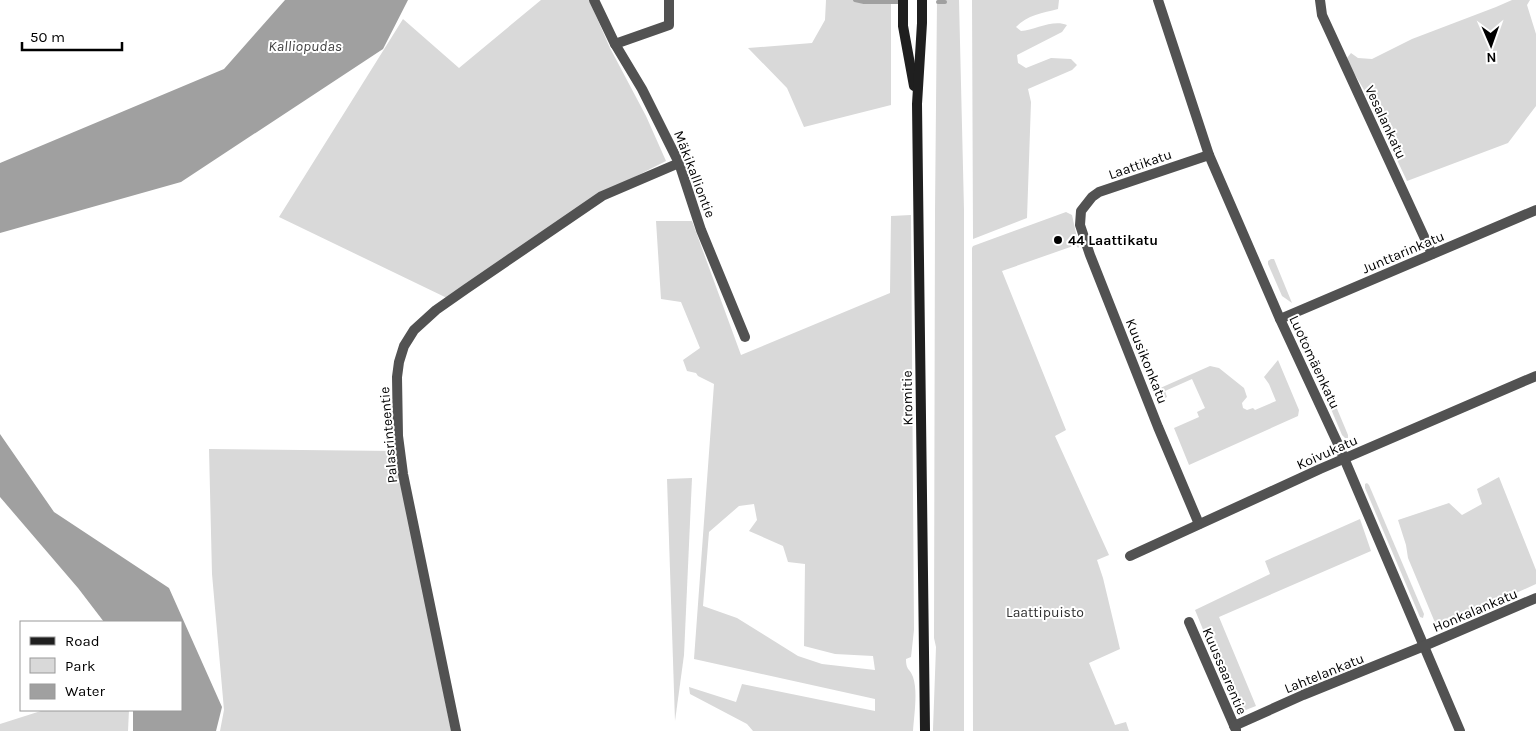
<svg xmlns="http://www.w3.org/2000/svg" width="1536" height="731" font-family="Karla,sans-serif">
<rect width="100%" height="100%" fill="#fff"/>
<g fill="#d9d9d9" fill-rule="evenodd">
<path d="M 541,0 L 589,0 L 610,48 L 646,116 L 666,161 L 601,194 L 447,298 L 279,217 L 403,19 L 459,68 Z"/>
<path d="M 826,0 L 891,0 L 891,105 L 804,127 L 787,88 L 748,48 L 812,43 L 825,20 Z"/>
<path d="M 937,0 L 959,0 L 964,210 L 964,731 L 933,731 L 933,729 L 936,647 L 934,638 L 935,211 Z"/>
<path d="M 972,0 L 1059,0 L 1058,9 C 1043,13 1027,15 1016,27 L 1021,31 C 1035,30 1053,19 1067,25 L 1062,32 L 1017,55 L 1018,63 L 1026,68 L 1051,58 L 1071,59 L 1077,65 L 1072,70 L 1028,89 L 1031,102 L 1027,218 L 973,239 Z"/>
<path d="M 1512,0 L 1530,0 L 1527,5 L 1536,34 L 1536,106 L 1508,143 L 1407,181 L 1363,88 L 1349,65 L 1347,58 L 1351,53 L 1358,58 L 1372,59 L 1412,39 L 1496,7 Z"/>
<path d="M 1066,212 L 1072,215 L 1079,247 L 1078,248 L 1076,245 L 1002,271 L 1066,430 L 1055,436 L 1109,555 L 1097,560 L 1103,578 L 1120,649 L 1089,663 L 1115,725 L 1126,722 L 1129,731 L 973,731 L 972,248 L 973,246 Z"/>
<path d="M 911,215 L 914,630 L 911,657 L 906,659 C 906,671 910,668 913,677 C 918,691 914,716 913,731 L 753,731 L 747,724 L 690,694 L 689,687 L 736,702 L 742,684 L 875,711 L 875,699 L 694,659 L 714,384 L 698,376 L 696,373 L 687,371 L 683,360 L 700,348 L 681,302 L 661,299 L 656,221 L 692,221 L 741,355 L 890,293 L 891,216 ZM 754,504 L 757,520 L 749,531 L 783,546 L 788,562 L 805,564 L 804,646 L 835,654 L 873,656 L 875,670 L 822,664 L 798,656 L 737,618 L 703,606 L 709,532 L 739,506 Z"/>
<path d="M 1271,259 L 1274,259 L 1292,303 L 1282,296 L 1268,264 L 1268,261 Z"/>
<path d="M 1302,330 L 1305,332 L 1348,435 L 1348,438 L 1345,438 L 1342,435 L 1300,336 L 1300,333 Z"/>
<path d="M 1278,360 L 1299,410 L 1298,416 L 1189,465 L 1174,428 L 1199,417 L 1197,412 L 1205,408 L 1192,379 L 1165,391 L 1167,397 L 1163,399 L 1158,389 L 1210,366 L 1219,368 L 1244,388 L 1247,397 L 1242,403 L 1243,408 L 1247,410 L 1253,408 L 1255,410 L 1276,401 L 1269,384 L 1264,377 Z"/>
<path d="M 209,449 L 396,451 L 451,731 L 220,731 L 224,710 L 212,574 Z"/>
<path d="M 1499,477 L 1536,570 L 1536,584 L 1467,615 L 1449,625 L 1443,626 L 1436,625 L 1408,558 L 1406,545 L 1398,520 L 1449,503 L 1462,515 L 1482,504 L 1477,489 Z"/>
<path d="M 692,478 L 684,655 L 675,721 L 667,479 Z"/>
<path d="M 1367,483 L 1369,485 L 1424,614 L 1423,618 L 1420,617 L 1365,488 L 1365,484 Z"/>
<path d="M 1360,519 L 1371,551 L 1219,617 L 1256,706 L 1243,711 L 1236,710 L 1195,610 L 1270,574 L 1265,561 Z"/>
<path d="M 44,710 L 129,710 L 128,731 L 0,731 L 0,724 Z"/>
</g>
<g fill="#a0a0a0">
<path d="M 285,0 L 408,0 L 383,49 L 181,182 L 0,233 L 0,163 L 224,69 Z"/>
<path d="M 0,434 L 54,512 L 169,588 L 222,707 L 216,731 L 133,731 L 133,710 L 181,710 L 181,622 L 104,622 L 78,588 L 0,497 Z"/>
</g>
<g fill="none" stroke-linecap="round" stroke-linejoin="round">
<g stroke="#a0a0a0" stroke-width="4">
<path d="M 855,0 L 864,2 L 903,2"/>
<path d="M 938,2 L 945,2"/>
</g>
<g stroke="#525252" stroke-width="10">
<path d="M 594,0 L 615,44 L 642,89 L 679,163 L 701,230 L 745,337"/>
<path d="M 1158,0 L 1209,155 L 1280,319 L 1338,444 L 1460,731"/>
<path d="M 1320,0 L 1322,15 L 1432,254"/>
<path d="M 615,44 L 669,25 L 669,0"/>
<path d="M 1280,319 L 1536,210"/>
<path d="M 1199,524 L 1158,427 L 1090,255 L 1080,225 L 1081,211 L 1092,197 L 1099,192 L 1209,155"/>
<path d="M 1130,556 L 1320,469 L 1536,376"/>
<path d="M 1189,622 L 1236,730"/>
<path d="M 1234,726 L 1303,695 L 1424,646 L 1536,598"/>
<path d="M 456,731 L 403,474 L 398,436 L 397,377 L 399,362 L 404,346 L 414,330 L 436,310 L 466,289 L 602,196 L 679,163"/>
</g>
<g stroke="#1f1f1f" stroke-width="10">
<path d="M 903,0 L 903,26 L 914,86"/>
<path d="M 922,0 L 922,23 L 917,104 L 925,731"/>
</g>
</g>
<circle fill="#000" stroke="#fff" stroke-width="2" cx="1058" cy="240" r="5"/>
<g text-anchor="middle" stroke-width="4" stroke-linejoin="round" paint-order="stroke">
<g font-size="14" fill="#000" stroke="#fff">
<text transform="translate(1386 122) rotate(65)" y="5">Vesalankatu</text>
<text transform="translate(1140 164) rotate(-19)" y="5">Laattikatu</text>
<text transform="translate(695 174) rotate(69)" y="5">Mäkikalliontie</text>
<text transform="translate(1403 252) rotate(-23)" y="5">Junttarinkatu</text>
<text transform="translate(1147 361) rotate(68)" y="5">Kuusikonkatu</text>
<text transform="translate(1315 362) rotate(65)" y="5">Luotomäenkatu</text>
<text transform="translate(907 398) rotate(-91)" y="5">Kromitie</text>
<text transform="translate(388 435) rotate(-95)" y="5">Palasrinteentie</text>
<text transform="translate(1327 452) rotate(-24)" y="5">Koivukatu</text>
<text transform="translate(1475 610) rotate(-23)" y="5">Honkalankatu</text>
<text transform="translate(1225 671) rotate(67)" y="5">Kuussaarentie</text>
<text transform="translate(1324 673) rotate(-22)" y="5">Lahtelankatu</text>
</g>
<g font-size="14" font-weight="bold" fill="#000" stroke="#fff" text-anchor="start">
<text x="1068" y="245">44 Laattikatu</text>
</g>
<g font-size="14" fill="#303030" stroke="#fff">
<text x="1045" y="617">Laattipuisto</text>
</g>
<g font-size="15" font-style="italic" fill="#414141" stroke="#fff">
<text x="305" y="51">Kalliopudas</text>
</g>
</g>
<rect x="20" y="621" width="162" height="90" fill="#ffffff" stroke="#999999"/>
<rect x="30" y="637" width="25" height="8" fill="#1f1f1f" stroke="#999999"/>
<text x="65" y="646" font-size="15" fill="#000000">Road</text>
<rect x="30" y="658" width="25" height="15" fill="#d9d9d9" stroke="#999999"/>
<text x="65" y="671" font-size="15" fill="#000000">Park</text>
<rect x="30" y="684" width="25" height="15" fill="#a0a0a0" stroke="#999999"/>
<text x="65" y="696" font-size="15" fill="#000000">Water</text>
<g transform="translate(1491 45) rotate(178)" stroke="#ffffff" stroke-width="4" paint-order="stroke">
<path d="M0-4L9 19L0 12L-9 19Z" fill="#000000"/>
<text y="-8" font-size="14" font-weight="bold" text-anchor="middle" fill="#000000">N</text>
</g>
<path d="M22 42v8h100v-8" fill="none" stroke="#000000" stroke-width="2.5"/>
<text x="30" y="42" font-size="15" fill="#000000" stroke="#ffffff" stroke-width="4" paint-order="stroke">50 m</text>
</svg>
